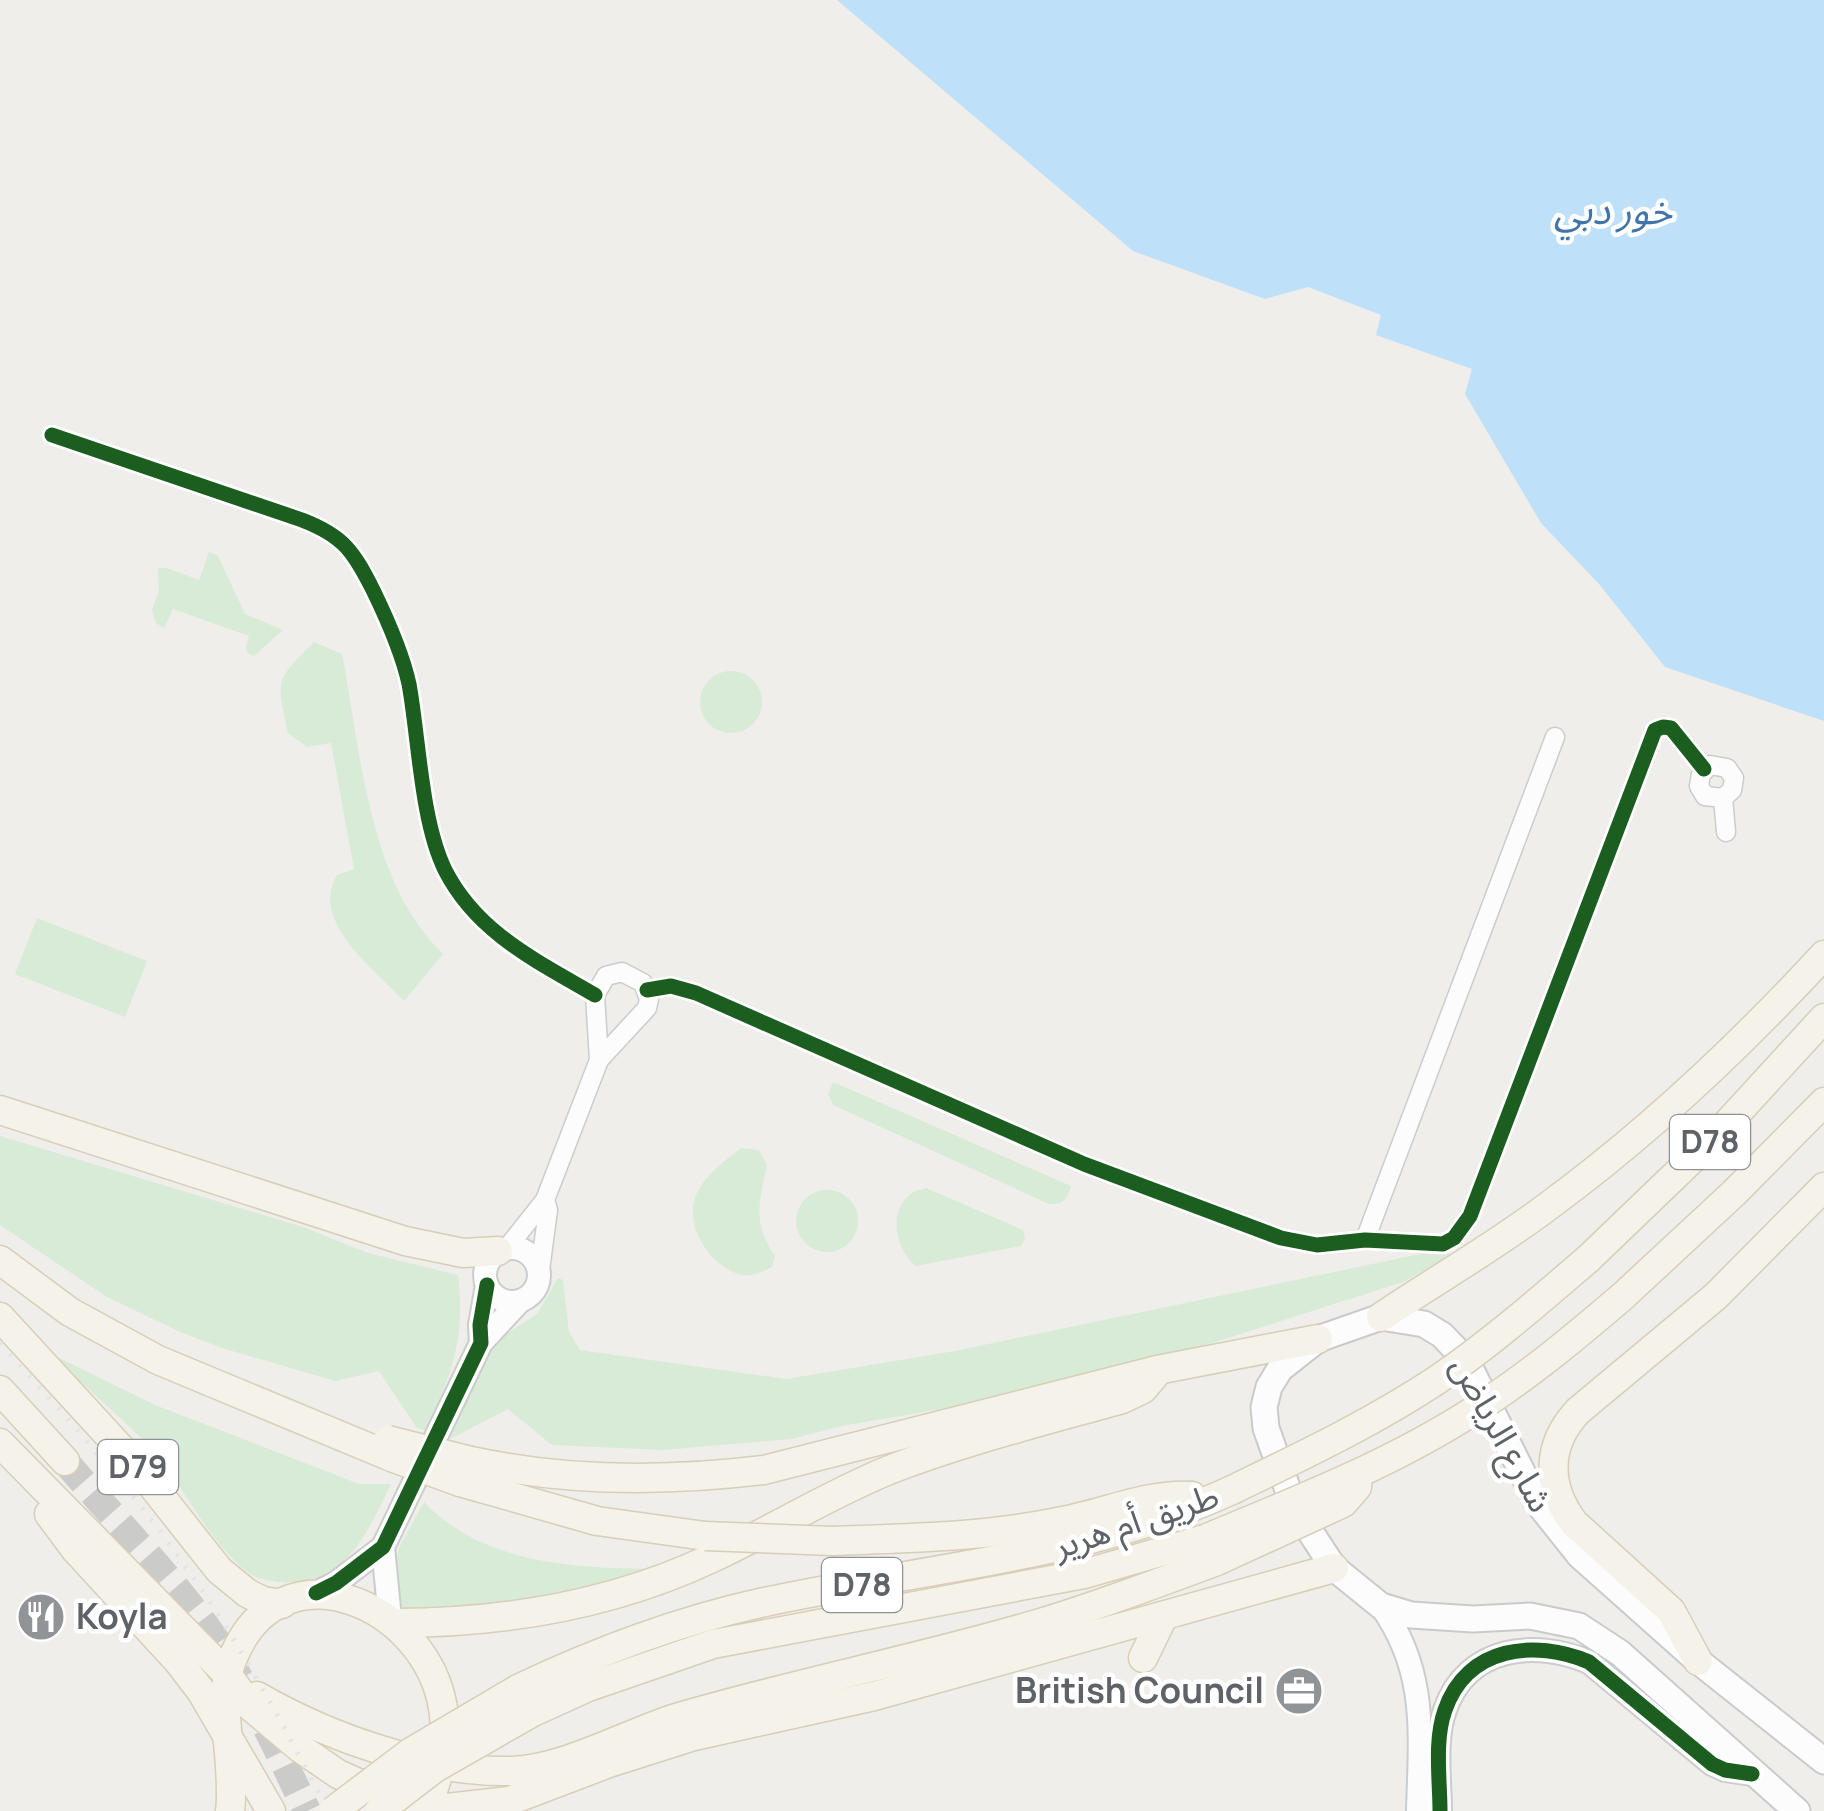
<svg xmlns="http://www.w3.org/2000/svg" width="1824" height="1811" font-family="Manrope,'Noto Sans Arabic',sans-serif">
<rect width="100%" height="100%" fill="#efeeea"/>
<g fill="#d8ebd6">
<path d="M 209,552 L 218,556 L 245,614 L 283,630 L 254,656 L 248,653 L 246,648 L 249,636 L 173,609 L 164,628 L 156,623 L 152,610 L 159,591 L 158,568 L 167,568 L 199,580 Z"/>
<path d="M 314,642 L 342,654 C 361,752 368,882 443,954 L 404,1001 C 375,969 309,922 337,875 L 354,869 L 331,743 L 307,747 L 288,733 C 276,678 275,682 314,642 Z"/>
<circle cx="731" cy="702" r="31"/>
<path d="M 37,918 L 147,961 L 125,1017 L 15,974 Z"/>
<path d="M 833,1082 L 1071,1186 C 1067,1200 1064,1204 1049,1204 L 833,1105 L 828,1094 Z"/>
<path d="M 0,1136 L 303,1227 L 368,1253 L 458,1275 C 466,1340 451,1372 427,1431 L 417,1428 L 379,1371 L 335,1381 L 222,1348 L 178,1331 L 107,1297 L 0,1225 Z"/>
<path d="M 741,1148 L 759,1150 L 767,1165 C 759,1202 752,1222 775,1256 L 772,1267 C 764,1271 752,1277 742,1275 C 710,1268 682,1224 697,1193 C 707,1173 725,1161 741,1148 Z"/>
<path d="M 926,1188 L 1023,1230 L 1025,1238 L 1021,1246 L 916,1266 C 896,1251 887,1211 911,1194 C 915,1190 921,1190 926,1188 Z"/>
<circle cx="827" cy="1221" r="31"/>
<path d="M 1449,1248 L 1450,1256 L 1403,1282 L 1187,1351 L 1005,1398 L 842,1426 L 791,1439 L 664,1450 L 552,1445 L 508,1409 L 450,1439 L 479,1370 L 500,1338 L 537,1314 L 558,1278 L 563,1280 L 569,1332 L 580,1350 L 786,1379 L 955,1351 Z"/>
<path d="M 51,1354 L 155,1405 L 359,1484 L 391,1484 C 366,1535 346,1586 280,1582 C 269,1581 253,1578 245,1570 C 203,1535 183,1482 146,1443 C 116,1412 82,1385 51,1354 Z"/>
<path d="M 424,1502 C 486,1566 578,1568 662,1569 L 547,1607 L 396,1610 L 389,1574 L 401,1544 Z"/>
</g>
<path fill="#bfe0f9" d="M 837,0 L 1824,0 L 1824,721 L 1665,667 L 1599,584 L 1541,523 L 1465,394 L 1472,369 L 1376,335 L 1381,315 L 1308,287 L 1265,299 L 1133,251 Z"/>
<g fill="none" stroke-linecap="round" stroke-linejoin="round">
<path stroke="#cbcbca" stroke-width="28" stroke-dasharray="28 14" stroke-linecap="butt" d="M 65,1461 C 114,1519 169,1574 213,1636 C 250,1690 279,1752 307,1811"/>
<g stroke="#cbcccc" stroke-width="21">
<g id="minor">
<path d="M 52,435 L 302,520 C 344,536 354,552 374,592 C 388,621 402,652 409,684 C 419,739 421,821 445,870 C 477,933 537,961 595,995"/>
<path d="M 1723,798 L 1705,796 L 1699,786 L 1701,774 L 1710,765 L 1727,768 L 1734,778 L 1732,790 L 1723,798 L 1726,832"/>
<path d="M 622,972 L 643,983 L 649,999 L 647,1008 L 599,1060 L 595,995 L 606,976 Z"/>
<path d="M 647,990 L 671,986 L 696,993 L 1084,1164 L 1281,1238 L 1317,1245 L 1365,1240 L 1443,1244 L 1454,1238 L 1470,1216 L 1655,730 L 1663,727 L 1671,728 L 1704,769"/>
<path d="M 1365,1240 L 1555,737"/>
<path d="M 507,1248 L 545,1200 L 599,1060"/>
<path d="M 540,1270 L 548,1210 L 545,1200"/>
</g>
</g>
<g stroke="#cbcccc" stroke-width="26">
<g id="tertiary">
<circle cx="512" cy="1275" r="27"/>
<path d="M 481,1343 L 520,1301"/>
<path d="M 383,1547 L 390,1619"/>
<path d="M 316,1593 L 336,1583 L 383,1547 L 481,1343 L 480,1325 L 487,1285"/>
<path d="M 1381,1606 C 1428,1672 1420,1734 1418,1811"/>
<path d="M 1440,1811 C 1440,1780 1434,1740 1445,1710 C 1467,1646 1535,1639 1589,1662 L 1712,1764 L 1725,1770 L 1752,1774"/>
</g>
</g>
<g stroke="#cacacb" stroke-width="29">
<path id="secondary" d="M 1797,1811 L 1620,1653 L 1579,1626 L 1530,1616 L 1473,1619 L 1411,1615 L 1381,1606 L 1334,1568 L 1294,1507 L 1266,1428 L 1264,1407 L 1269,1387 L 1280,1369 L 1318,1339 L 1381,1317 L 1424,1324 L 1442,1335 L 1466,1360 L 1537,1502 L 1580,1556 L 1698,1661 L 1824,1761"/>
</g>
<g stroke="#d7ceb8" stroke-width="31">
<g id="primary">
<path d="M 0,1110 L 405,1241 L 463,1253 L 498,1251"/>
<path d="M 1588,1259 L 1714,1138 L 1824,1018"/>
<path d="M 0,1260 L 70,1312 L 158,1360 L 389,1456"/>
<path d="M 1623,1296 L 1734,1193 L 1824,1102"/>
<path d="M 0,1317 L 136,1465 L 219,1570 L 247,1593 L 263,1601 L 282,1604"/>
<path d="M 1381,1317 C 1436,1280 1494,1247 1547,1207 C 1648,1133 1739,1047 1824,955"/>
<path d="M 0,1390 L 65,1461"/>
<path d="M 0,1443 L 227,1674 L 250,1706 L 300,1748 L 338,1774 L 401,1802 L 447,1808 L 509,1801 L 609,1763 L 694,1736 L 874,1696 L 1334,1568"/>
<path d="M 471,1461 C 568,1482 665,1482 764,1470 L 1157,1370 L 1318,1339"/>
<path d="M 460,1482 L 597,1521 L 705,1536"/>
<path d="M 49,1514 L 75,1549 L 178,1661 L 201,1691 L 271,1811"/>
<path d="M 833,1541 C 910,1538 988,1537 1063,1521 C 1105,1513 1149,1493 1192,1496"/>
<path d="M 395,1623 C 505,1623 612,1605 712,1558 C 772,1530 828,1495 889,1470 C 964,1441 1044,1421 1122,1399 L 1143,1389 L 1154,1376"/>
<path d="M 1143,1658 L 1163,1617"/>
<path d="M 1698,1661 L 1671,1611 L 1574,1523 C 1546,1486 1546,1445 1578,1411 L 1716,1296 L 1824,1187"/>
<path d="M 518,1689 C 596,1652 675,1622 760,1603 C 919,1568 1082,1559 1232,1490"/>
<path d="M 257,1696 C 328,1737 428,1773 510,1771 C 564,1770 625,1734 676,1718 C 795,1683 918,1659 1037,1624 C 1098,1606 1157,1583 1217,1561"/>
<path d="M 531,1713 L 588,1687 L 713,1644 L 1084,1574 L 1205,1539"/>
<path d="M 230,1811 C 236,1765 216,1701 232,1660 C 279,1540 426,1603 443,1708 C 449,1744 439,1778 425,1811"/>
</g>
</g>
<use href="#minor" stroke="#fdfcfc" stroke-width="18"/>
<use href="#tertiary" stroke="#fdfcfc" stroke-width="22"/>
<use href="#secondary" stroke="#fdfcfc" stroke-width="25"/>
<use href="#primary" stroke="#f4f2e9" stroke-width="28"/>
<path stroke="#e4e4e4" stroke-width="5" stroke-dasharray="2.5 12" stroke-linecap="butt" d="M 0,1343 C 67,1417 133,1491 190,1573 C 243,1648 286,1730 328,1811"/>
<g stroke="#d7ceb8" stroke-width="31" stroke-linecap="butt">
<g id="primary-bridge">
<path d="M 388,1440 L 471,1461"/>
<path d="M 391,1457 L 460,1482"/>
<path d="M 1232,1490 C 1302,1456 1372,1423 1437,1380 C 1491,1343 1539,1301 1588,1259"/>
<path d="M 705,1536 L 833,1541"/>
<path d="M 1205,1539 C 1295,1501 1387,1466 1470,1413 C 1525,1379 1574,1338 1623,1296"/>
<path d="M 1217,1561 L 1343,1503 L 1357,1487 L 1358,1475"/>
<path d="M 333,1811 L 411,1752 L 518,1689"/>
<path d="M 379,1811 L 435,1768 L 531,1713"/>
</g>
</g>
<use href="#primary-bridge" stroke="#f4f2e9" stroke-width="28"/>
<g stroke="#fff" stroke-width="21">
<g id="cycleway">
<path d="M 52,435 L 302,520 C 344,536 354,552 374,592 C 388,621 402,652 409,684 C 419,739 421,821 445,870 C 477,933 537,961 595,995"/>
<path d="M 647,990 L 671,986 L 696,993 L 1084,1164 L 1281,1238 L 1317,1245 L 1365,1240 L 1443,1244 L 1454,1238 L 1470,1216 L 1655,730 L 1663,727 L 1671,728 L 1704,769"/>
<path d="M 316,1593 L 336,1583 L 383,1547 L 481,1343 L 480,1325 L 487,1285"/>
<path d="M 1440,1811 C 1440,1780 1434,1740 1445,1710 C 1467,1646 1535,1639 1589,1662 L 1712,1764 L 1725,1770 L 1752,1774"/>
</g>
</g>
<use href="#cycleway" stroke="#1b5e20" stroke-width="15"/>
</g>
<defs>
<g id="restaurant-disc" transform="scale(2.5)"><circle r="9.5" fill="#919496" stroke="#fff"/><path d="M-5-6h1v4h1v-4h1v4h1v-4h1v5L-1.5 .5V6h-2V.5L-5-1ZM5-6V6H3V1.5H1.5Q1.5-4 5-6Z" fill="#fff"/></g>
<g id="office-disc" transform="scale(2.5)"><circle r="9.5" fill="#919496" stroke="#fff"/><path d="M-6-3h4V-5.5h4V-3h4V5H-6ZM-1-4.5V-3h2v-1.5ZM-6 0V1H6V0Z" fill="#fff"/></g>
</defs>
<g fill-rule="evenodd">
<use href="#restaurant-disc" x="41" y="1617"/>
<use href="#office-disc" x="1299" y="1691"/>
</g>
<g text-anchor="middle" stroke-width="9" stroke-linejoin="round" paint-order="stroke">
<g fill="#fff" stroke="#8f9295" stroke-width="2.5">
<rect x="1670" y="1115" width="80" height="54" rx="8"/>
<rect x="98" y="1440" width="80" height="54" rx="8"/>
<rect x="822" y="1558" width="80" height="54" rx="8"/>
</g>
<g font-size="32" font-weight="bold" fill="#5f6368">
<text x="1710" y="1153">D78</text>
<text x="138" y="1478">D79</text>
<text x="862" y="1596">D78</text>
</g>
<g font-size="35" fill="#5f6368" stroke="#fff">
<text transform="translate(1502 1434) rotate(61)" y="12">شارع الرياض</text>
<text transform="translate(1136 1521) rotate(-18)" y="12">طريق أم هرير</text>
</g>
<g font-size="35" font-weight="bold" fill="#5f6368" stroke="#fff" text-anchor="start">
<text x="76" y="1629">Koyla</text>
<text x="1264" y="1703" text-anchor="end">British Council</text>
</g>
<g font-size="38" font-style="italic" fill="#4174aa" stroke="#fff">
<text x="1613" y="224">خور دبي</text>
</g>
</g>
</svg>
